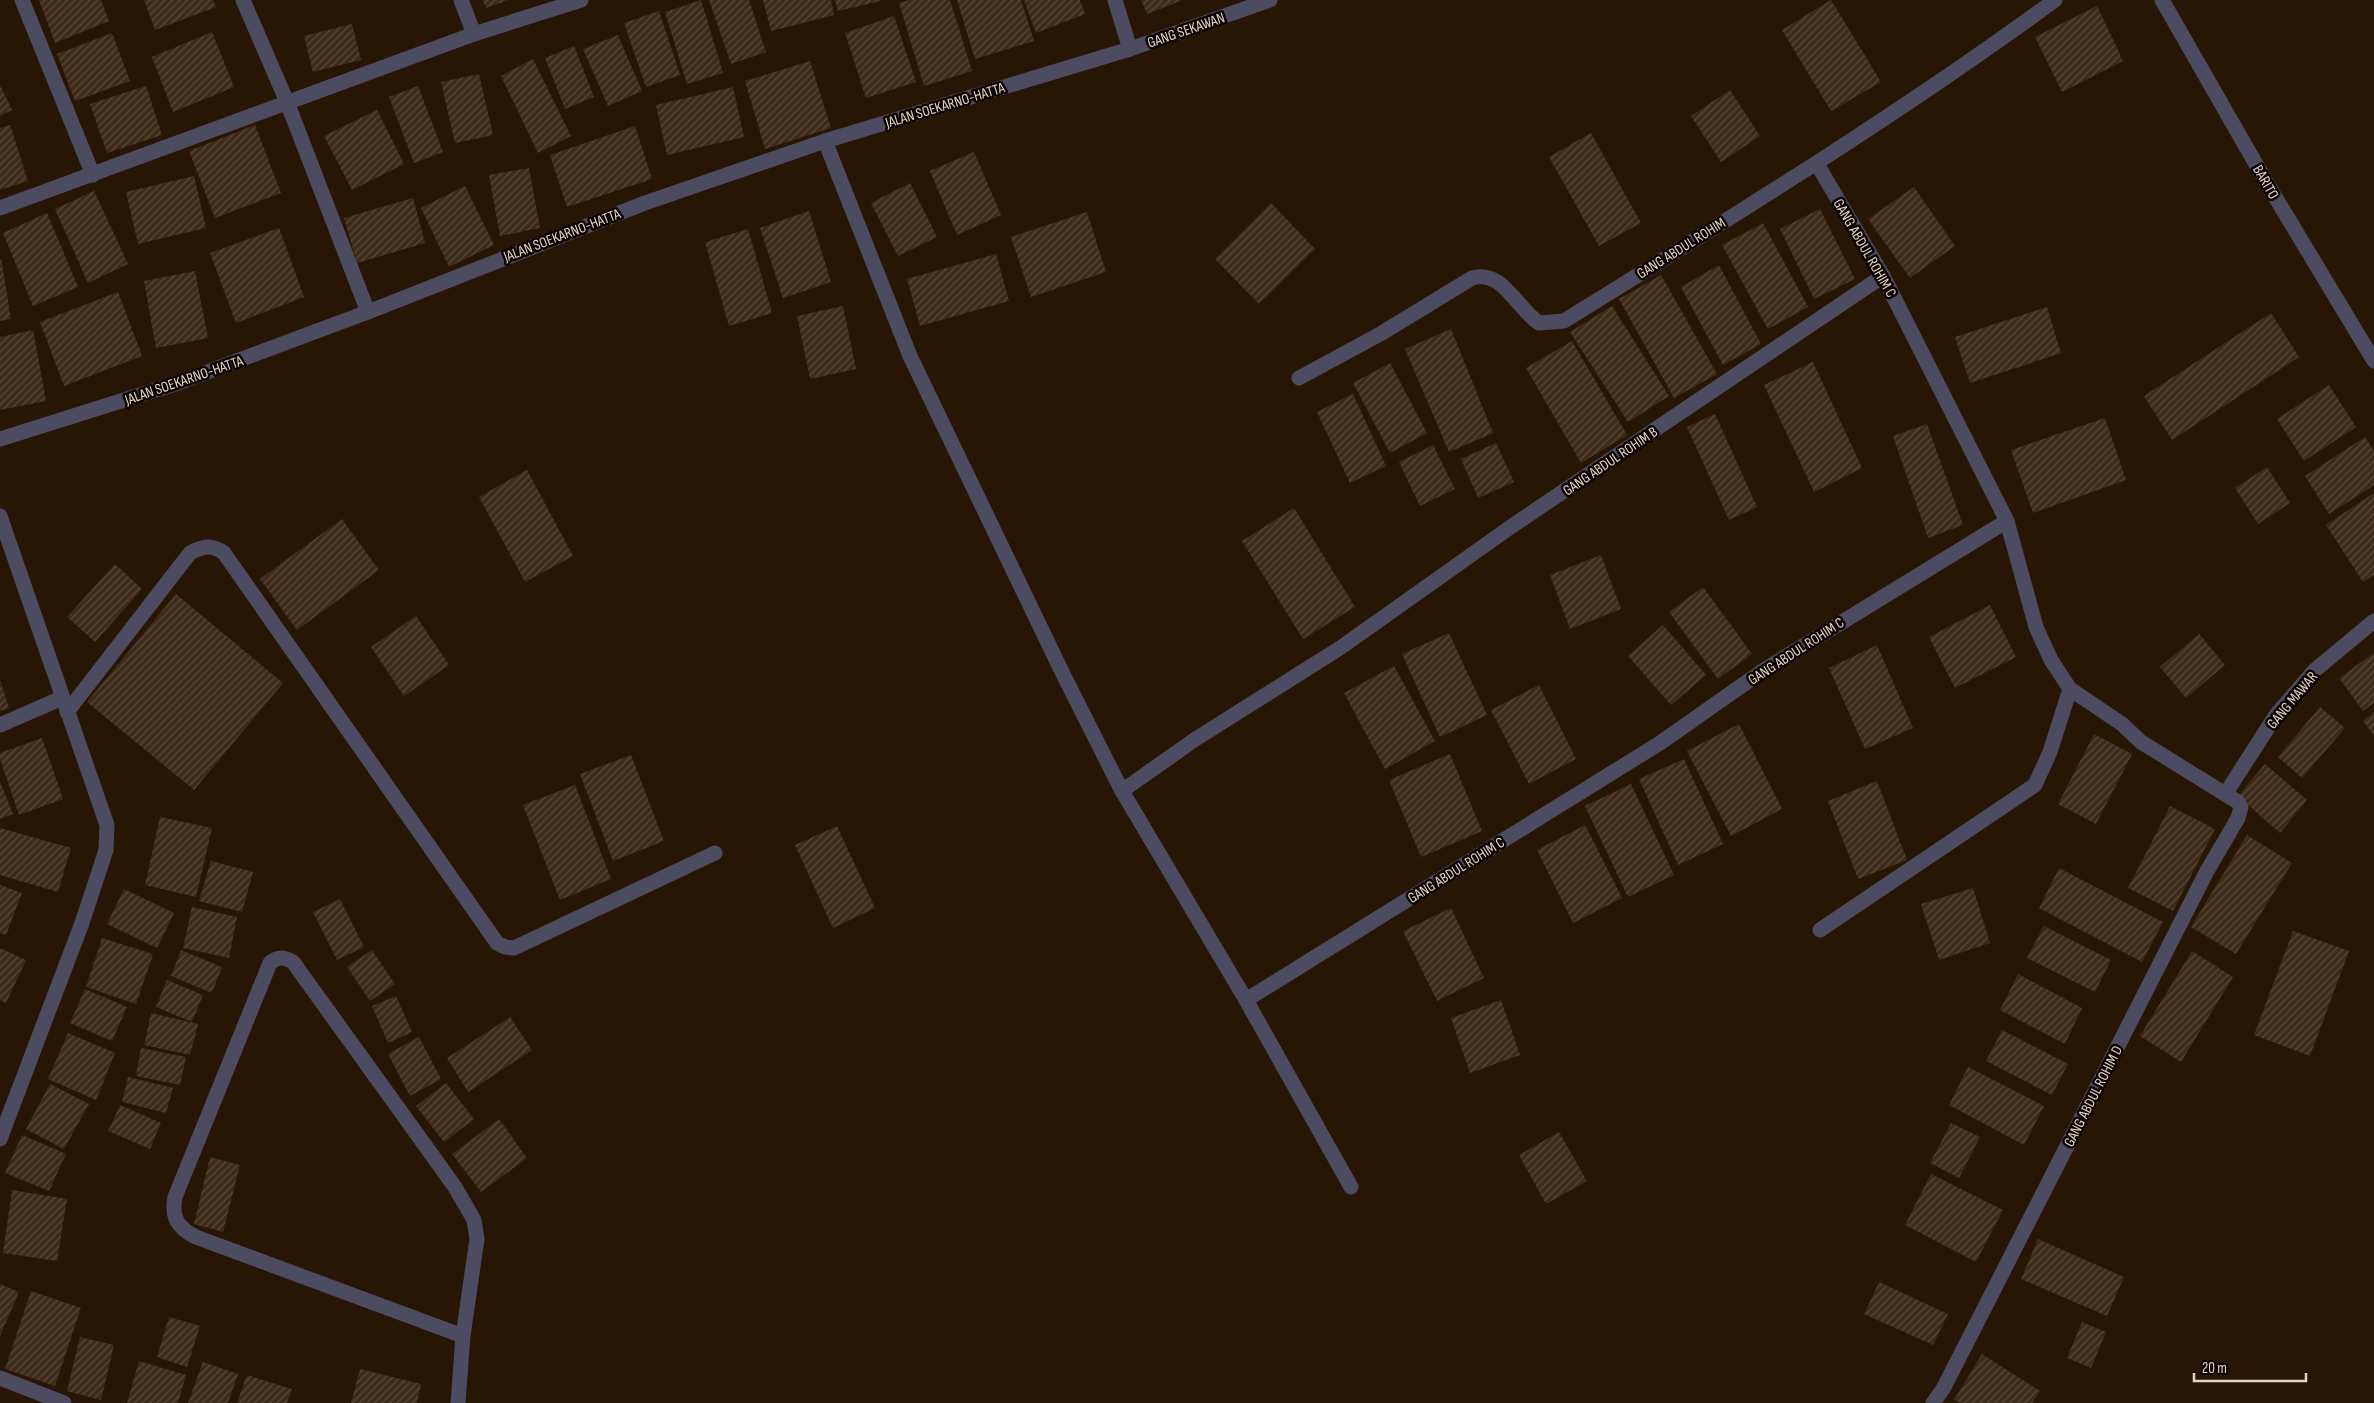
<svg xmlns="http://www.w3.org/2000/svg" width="2374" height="1403" font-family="'Sofia Sans Condensed',sans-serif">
<defs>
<pattern id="building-hatch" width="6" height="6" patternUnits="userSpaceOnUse" patternTransform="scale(1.25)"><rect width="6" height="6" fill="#3e2a18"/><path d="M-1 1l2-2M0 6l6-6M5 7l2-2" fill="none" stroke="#5a4838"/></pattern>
</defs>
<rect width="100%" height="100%" fill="#281605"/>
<g fill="url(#building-hatch)">
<path d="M 39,0 L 101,0 L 109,21 L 55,43 Z"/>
<path d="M 144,0 L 213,0 L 216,7 L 155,30 Z"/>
<path d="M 483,0 L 509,0 L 486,8 Z"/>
<path d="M 701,0 L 723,73 L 687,84 L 665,12 Z"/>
<path d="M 709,0 L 749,0 L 766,52 L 731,64 Z"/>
<path d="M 763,0 L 831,0 L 834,15 L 771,31 Z"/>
<path d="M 835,0 L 880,0 L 881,1 L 838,11 Z"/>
<path d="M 909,0 L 950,0 L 972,71 L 924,86 L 899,3 Z"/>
<path d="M 957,0 L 1021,0 L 1034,41 L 975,59 Z"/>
<path d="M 1024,0 L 1080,0 L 1085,14 L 1036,33 Z"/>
<path d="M 1141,0 L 1183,0 L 1147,14 Z"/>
<path d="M 1831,0 L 1881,82 L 1831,111 L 1782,30 Z"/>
<path d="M 2097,6 L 2123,61 L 2062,92 L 2035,37 Z"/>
<path d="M 659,11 L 680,75 L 646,87 L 624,23 Z"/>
<path d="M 894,16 L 916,82 L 866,98 L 845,33 Z"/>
<path d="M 352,24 L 361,60 L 313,72 L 304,36 Z"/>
<path d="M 212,32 L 234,87 L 173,112 L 152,57 Z"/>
<path d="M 112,33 L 130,81 L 75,101 L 57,54 Z"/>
<path d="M 618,35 L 642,91 L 608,106 L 583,49 Z"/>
<path d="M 574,46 L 594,97 L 565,109 L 545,58 Z"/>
<path d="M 533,59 L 571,136 L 538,153 L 501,76 Z"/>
<path d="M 810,61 L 831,128 L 765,149 L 745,81 Z"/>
<path d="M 479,74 L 493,135 L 455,143 L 441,82 Z"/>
<path d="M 0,85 L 12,110 L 0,116 Z"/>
<path d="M 146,86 L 162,135 L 107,153 L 90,104 Z"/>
<path d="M 418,86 L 443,152 L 414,163 L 389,97 Z"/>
<path d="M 733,87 L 744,137 L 667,155 L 656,105 Z"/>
<path d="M 1730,90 L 1760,136 L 1721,162 L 1691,116 Z"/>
<path d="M 377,110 L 404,164 L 352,190 L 324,136 Z"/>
<path d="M 10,125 L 28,181 L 0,190 L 0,128 Z"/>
<path d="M 255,125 L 281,193 L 215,218 L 189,151 Z"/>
<path d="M 635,126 L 652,179 L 567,207 L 550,155 Z"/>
<path d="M 1591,133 L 1641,223 L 1599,246 L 1549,157 Z"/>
<path d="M 974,152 L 1001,215 L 957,235 L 930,171 Z"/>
<path d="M 529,168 L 540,228 L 500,236 L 489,175 Z"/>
<path d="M 194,176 L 206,228 L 138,244 L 126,192 Z"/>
<path d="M 910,183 L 937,237 L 898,256 L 871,203 Z"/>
<path d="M 465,186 L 494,245 L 449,267 L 421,208 Z"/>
<path d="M 1914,187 L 1955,246 L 1910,278 L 1868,219 Z"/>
<path d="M 94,191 L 128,264 L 88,283 L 55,209 Z"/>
<path d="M 413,198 L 425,243 L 357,263 L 344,218 Z"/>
<path d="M 1271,203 L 1315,249 L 1259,304 L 1215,259 Z"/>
<path d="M 1820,209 L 1855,279 L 1814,299 L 1780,229 Z"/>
<path d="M 809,211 L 831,282 L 783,298 L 760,228 Z"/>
<path d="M 1087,212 L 1106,272 L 1031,297 L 1011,237 Z"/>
<path d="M 47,213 L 78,287 L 33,306 L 3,233 Z"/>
<path d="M 1763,223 L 1808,307 L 1768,329 L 1722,245 Z"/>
<path d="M 279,228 L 304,297 L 236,323 L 210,253 Z"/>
<path d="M 748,229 L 772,313 L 729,326 L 705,242 Z"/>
<path d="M 996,254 L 1009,301 L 920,326 L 907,279 Z"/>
<path d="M 1,258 L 11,319 L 0,321 L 0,259 Z"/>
<path d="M 1719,265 L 1761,344 L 1723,365 L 1681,287 Z"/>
<path d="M 195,271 L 208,338 L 156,348 L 144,281 Z"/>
<path d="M 1661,275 L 1717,374 L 1674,398 L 1619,299 Z"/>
<path d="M 118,292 L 142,356 L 64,386 L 40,322 Z"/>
<path d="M 843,306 L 856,369 L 810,379 L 797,316 Z"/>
<path d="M 1612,306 L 1669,396 L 1628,422 L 1570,332 Z"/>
<path d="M 2047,307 L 2061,353 L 1970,383 L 1955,337 Z"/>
<path d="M 2271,313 L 2299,357 L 2172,440 L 2144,396 Z"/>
<path d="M 1451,329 L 1493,433 L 1449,452 L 1405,349 Z"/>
<path d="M 33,330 L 46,401 L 0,410 L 0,337 Z"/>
<path d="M 1572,341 L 1627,435 L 1581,463 L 1526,368 Z"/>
<path d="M 1813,362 L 1862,468 L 1814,492 L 1764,385 Z"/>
<path d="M 1390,363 L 1427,433 L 1390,453 L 1353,383 Z"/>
<path d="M 2329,385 L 2356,427 L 2304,461 L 2277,419 Z"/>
<path d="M 1353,394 L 1386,466 L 1350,483 L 1317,412 Z"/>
<path d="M 1715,414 L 1757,507 L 1729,520 L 1687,427 Z"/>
<path d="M 2105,418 L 2126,480 L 2033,513 L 2011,450 Z"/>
<path d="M 1927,424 L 1963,525 L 1928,538 L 1893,436 Z"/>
<path d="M 2365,437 L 2374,451 L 2374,485 L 2329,514 L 2305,476 Z"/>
<path d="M 1496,443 L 1514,482 L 1478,498 L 1461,459 Z"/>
<path d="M 1433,445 L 1455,489 L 1420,506 L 1399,462 Z"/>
<path d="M 2267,467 L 2290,503 L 2258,524 L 2235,488 Z"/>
<path d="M 527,470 L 573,556 L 525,582 L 479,497 Z"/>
<path d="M 2374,493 L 2374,575 L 2363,582 L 2326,525 Z"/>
<path d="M 1294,508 L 1355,607 L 1303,639 L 1242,541 Z"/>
<path d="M 342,519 L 379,570 L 297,630 L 260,579 Z"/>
<path d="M 1601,555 L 1621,609 L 1570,629 L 1550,575 Z"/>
<path d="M 115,564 L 142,589 L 95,642 L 67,617 Z"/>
<path d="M 1703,587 L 1752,654 L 1718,679 L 1669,612 Z"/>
<path d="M 176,594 L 283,683 L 194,790 L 87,702 Z"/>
<path d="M 1990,605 L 2016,657 L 1955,688 L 1929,637 Z"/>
<path d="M 416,616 L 449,665 L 404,696 L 371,647 Z"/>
<path d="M 1663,625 L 1706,675 L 1671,705 L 1628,656 Z"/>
<path d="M 1449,633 L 1487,715 L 1440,737 L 1402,654 Z"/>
<path d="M 2199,634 L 2225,665 L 2186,698 L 2160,667 Z"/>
<path d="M 1877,645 L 1913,728 L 1865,749 L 1829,668 Z"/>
<path d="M 2374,653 L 2374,703 L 2363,711 L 2339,678 Z"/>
<path d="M 1394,666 L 1435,741 L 1385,769 L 1344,693 Z"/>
<path d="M 0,680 L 9,708 L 0,711 Z"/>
<path d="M 1539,685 L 1576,759 L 1529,784 L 1491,710 Z"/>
<path d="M 2320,707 L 2345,728 L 2302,778 L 2278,757 Z"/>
<path d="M 2374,712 L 2374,736 L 2363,721 Z"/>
<path d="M 1739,724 L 1782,809 L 1731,836 L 1687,751 Z"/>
<path d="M 2094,734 L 2132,754 L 2096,824 L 2058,804 Z"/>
<path d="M 42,738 L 63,799 L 19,815 L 0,759 L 0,753 Z"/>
<path d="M 1450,754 L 1482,831 L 1421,857 L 1389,780 Z"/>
<path d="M 631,755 L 664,841 L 613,861 L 580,774 Z"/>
<path d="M 1684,759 L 1723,844 L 1678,865 L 1639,779 Z"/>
<path d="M 2265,764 L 2307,800 L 2280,833 L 2238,796 Z"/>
<path d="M 1877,781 L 1907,860 L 1858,879 L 1828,801 Z"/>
<path d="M 0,782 L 13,814 L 0,819 Z"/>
<path d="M 1631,784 L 1674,875 L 1628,897 L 1585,806 Z"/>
<path d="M 575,785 L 611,879 L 560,900 L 523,805 Z"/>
<path d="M 2170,806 L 2215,829 L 2173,911 L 2128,888 Z"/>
<path d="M 160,817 L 212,828 L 196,897 L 145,885 Z"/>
<path d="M 1585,825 L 1622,898 L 1573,923 L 1537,850 Z"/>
<path d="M 837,826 L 875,908 L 833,928 L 795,845 Z"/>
<path d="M 0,828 L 71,848 L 58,892 L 0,875 Z"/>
<path d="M 2247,835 L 2292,863 L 2236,954 L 2191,927 Z"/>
<path d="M 211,861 L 253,872 L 242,912 L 199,901 Z"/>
<path d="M 2059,868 L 2163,922 L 2142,962 L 2039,908 Z"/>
<path d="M 0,885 L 22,893 L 6,935 L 0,933 Z"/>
<path d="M 1973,888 L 1990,943 L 1939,960 L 1921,904 Z"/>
<path d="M 124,889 L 174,913 L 157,948 L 107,924 Z"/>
<path d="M 340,899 L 364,947 L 337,960 L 313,912 Z"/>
<path d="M 192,907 L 237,917 L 229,958 L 183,948 Z"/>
<path d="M 1451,908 L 1484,978 L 1437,1001 L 1403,931 Z"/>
<path d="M 2044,926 L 2111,960 L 2095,992 L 2027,958 Z"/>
<path d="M 2293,931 L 2349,951 L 2310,1056 L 2254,1035 Z"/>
<path d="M 102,938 L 153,954 L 136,1004 L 86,987 Z"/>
<path d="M 0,948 L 26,960 L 6,1003 L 0,1000 Z"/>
<path d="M 181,950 L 222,967 L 212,993 L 171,976 Z"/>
<path d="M 372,950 L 395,984 L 370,1001 L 347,967 Z"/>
<path d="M 2192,951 L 2233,977 L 2181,1062 L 2140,1036 Z"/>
<path d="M 2018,974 L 2082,1008 L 2065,1044 L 2000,1010 Z"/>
<path d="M 167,980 L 203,995 L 192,1022 L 156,1007 Z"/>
<path d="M 85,989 L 127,1007 L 112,1041 L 70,1023 Z"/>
<path d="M 396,996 L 412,1032 L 388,1043 L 372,1006 Z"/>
<path d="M 1501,1000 L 1520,1055 L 1470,1073 L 1451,1018 Z"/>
<path d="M 151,1013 L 198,1024 L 190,1055 L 144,1045 Z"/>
<path d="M 510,1017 L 532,1050 L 468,1092 L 447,1058 Z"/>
<path d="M 2002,1030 L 2068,1064 L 2052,1095 L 1986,1061 Z"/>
<path d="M 68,1033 L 115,1053 L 96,1100 L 48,1079 Z"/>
<path d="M 419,1037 L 441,1079 L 410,1096 L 388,1054 Z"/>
<path d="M 141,1048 L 186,1057 L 180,1085 L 136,1076 Z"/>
<path d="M 1968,1067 L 2044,1106 L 2024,1145 L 1949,1105 Z"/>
<path d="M 128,1077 L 173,1088 L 166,1113 L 122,1102 Z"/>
<path d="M 446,1083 L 474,1119 L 444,1142 L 416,1106 Z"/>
<path d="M 50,1084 L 89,1104 L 64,1149 L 26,1129 Z"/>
<path d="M 120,1105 L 161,1123 L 150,1149 L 108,1131 Z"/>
<path d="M 499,1119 L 527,1158 L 481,1192 L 452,1154 Z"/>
<path d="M 1951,1123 L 1980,1137 L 1959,1178 L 1930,1163 Z"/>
<path d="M 1559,1132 L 1587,1181 L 1546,1204 L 1519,1155 Z"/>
<path d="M 22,1135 L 66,1154 L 49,1191 L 5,1173 Z"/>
<path d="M 210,1157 L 240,1165 L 223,1232 L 194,1224 Z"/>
<path d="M 1931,1174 L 2003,1210 L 1976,1262 L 1905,1225 Z"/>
<path d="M 12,1190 L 67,1199 L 57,1261 L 3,1253 Z"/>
<path d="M 2038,1239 L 2124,1277 L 2107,1316 L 2021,1279 Z"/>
<path d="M 1879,1282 L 1948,1314 L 1933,1345 L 1864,1314 Z"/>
<path d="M 0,1284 L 19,1292 L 0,1336 Z"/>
<path d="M 31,1291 L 81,1308 L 55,1386 L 5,1369 Z"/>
<path d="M 169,1317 L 200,1326 L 187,1367 L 157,1357 Z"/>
<path d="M 2082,1322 L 2106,1332 L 2091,1368 L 2067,1358 Z"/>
<path d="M 80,1337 L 114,1345 L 101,1400 L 67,1391 Z"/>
<path d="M 1982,1354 L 2040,1391 L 2032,1403 L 1960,1403 L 1954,1400 Z"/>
<path d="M 139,1361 L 186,1375 L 178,1403 L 127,1403 Z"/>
<path d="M 203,1362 L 238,1374 L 228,1403 L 188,1403 Z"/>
<path d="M 360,1369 L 421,1384 L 417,1403 L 351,1403 Z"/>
<path d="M 247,1375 L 292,1389 L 287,1403 L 237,1403 Z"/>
</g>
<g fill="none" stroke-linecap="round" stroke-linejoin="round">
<g stroke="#4d4b61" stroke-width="15">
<path d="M 22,0 L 93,175"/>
<path d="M 243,0 L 287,102 L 368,312"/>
<path d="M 461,0 L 474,34"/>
<path d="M 1115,0 L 1130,49"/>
<path d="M 2162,0 L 2265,180 L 2374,361"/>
<path d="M 825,141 L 910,356 L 1063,674 L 1122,791 L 1246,1000 L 1351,1187"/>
<path d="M 0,208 L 474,34 L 581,0"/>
<path d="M 1299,378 L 1382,333 L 1472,278 C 1503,269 1517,309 1539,323 L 1564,321 C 1730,218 1897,116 2055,0"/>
<path d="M 0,439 L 178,383 L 368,312 L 645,203 L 825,141 L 1130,49 L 1270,0"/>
<path d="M 0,516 L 107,825 L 106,850 L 82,923 L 0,1139"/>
<path d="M 67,712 L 190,553 C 203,546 212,544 224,553 L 497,943 L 505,947 L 514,948 L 715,853"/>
<path d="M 0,725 L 62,698"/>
<path d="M 1122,791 L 1194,740 L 1340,648 L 1512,526 L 1883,276"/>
<path d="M 2226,793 L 2276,715 L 2315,670 L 2374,621"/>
<path d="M 1820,930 L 2035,785 L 2050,752 L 2070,689"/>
<path d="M 1246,1000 L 1660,743 L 1764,670 L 2007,521 L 1883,276 L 1817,164"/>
<path d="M 0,1378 L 64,1403"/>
<path d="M 458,1403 L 463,1336 L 196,1237 C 178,1228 171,1218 175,1197 L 270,963 C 278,956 284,957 293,962 L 455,1187 L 474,1220 L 477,1239 L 463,1336"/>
<path d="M 1933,1403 L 1943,1389 L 1984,1309 L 2207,871 L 2238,818 L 2241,807 L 2238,802 L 2141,742 L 2122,724 L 2070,689 L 2051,660 L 2036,627 L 2007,521"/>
</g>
</g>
<g text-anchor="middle" stroke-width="5" stroke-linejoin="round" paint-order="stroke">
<g font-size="15" fill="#e2d5ca" stroke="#0b0501">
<text transform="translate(1186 30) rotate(-19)" y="5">GANG SEKAWAN</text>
<text transform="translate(945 105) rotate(-17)" y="5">JALAN SOEKARNO-HATTA</text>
<text transform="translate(2266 182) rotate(60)" y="5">BARITO</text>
<text transform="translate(562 235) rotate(-21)" y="5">JALAN SOEKARNO-HATTA</text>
<text transform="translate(1681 248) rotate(-32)" y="5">GANG ABDUL ROHIM</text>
<text transform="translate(1865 248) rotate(60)" y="5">GANG ABDUL ROHIM C</text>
<text transform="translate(184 380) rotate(-19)" y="5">JALAN SOEKARNO-HATTA</text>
<text transform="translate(1610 461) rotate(-34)" y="5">GANG ABDUL ROHIM B</text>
<text transform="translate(1796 651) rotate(-33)" y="5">GANG ABDUL ROHIM C</text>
<text transform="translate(2292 700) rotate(-50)" y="5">GANG MAWAR</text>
<text transform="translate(1456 870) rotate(-32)" y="5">GANG ABDUL ROHIM C</text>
<text transform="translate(2093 1096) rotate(-63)" y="5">GANG ABDUL ROHIM D</text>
</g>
</g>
<path d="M2194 1373v8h112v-8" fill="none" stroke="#e2d5ca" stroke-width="2.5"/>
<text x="2202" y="1373" font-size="15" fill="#e2d5ca" stroke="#0b0501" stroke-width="4" paint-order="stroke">20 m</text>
</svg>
